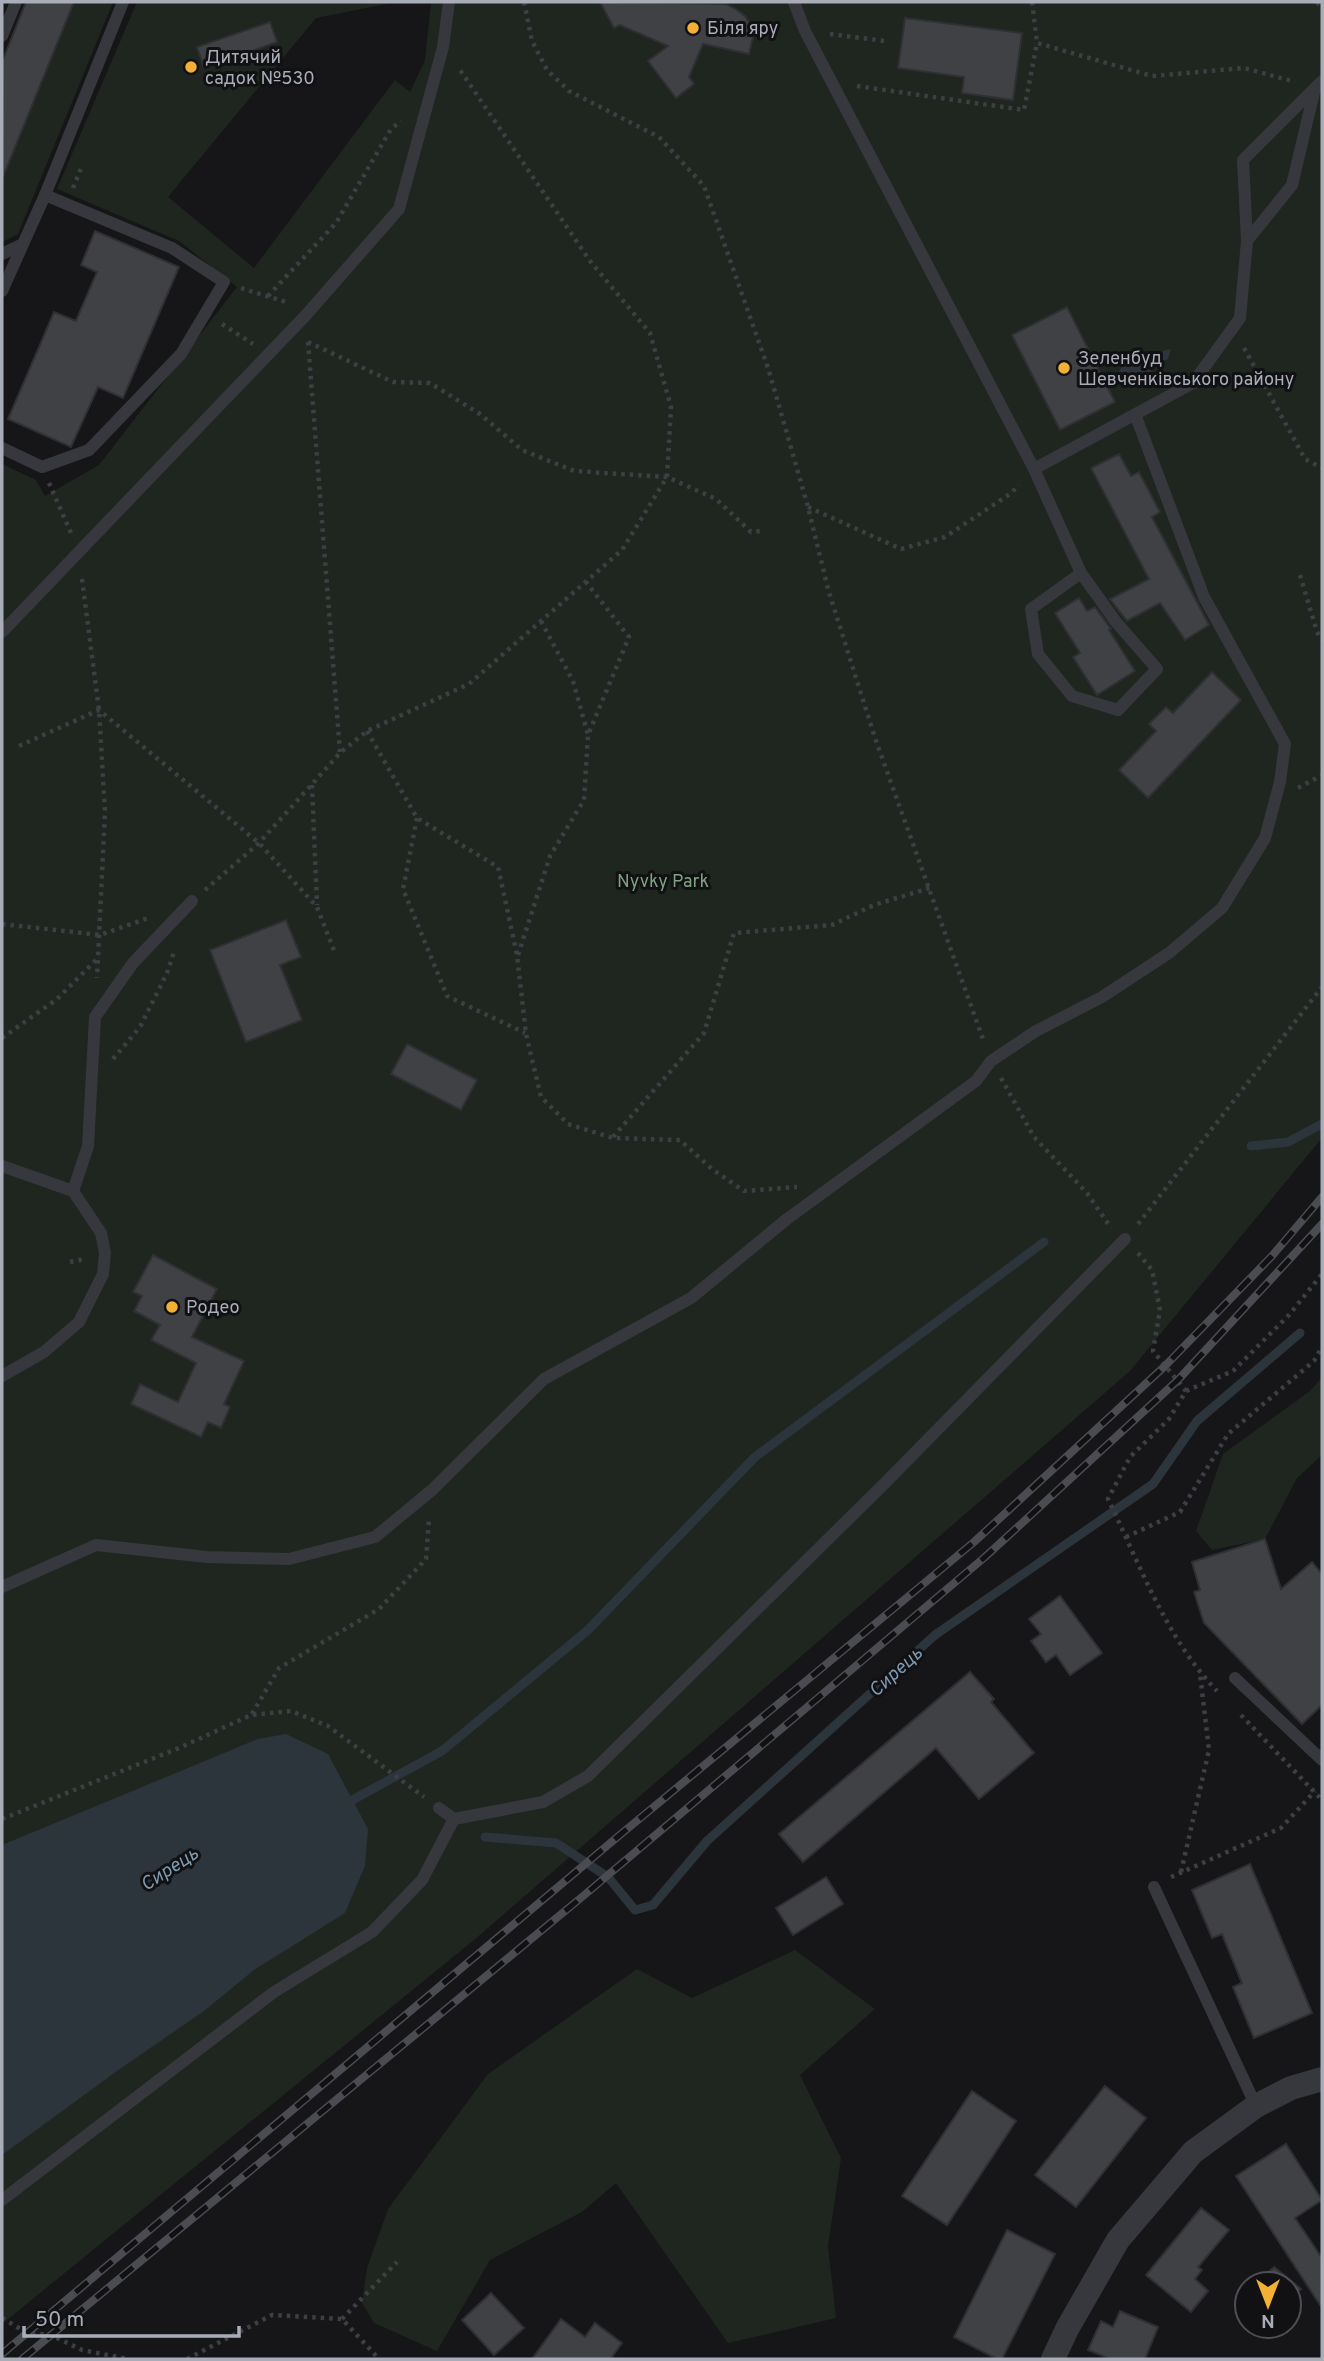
<svg xmlns="http://www.w3.org/2000/svg" width="1324" height="2361" font-family="Overpass,sans-serif">
<rect width="100%" height="100%" fill="#161618"/>
<g fill="#1e261f">
<path d="M 74,2 L 113,2 L 18,234 L 2,242 L 2,179 Z"/>
<path d="M 137,2 L 396,2 L 316,18 L 168,197 L 254,268 L 395,80 L 410,92 L 425,60 L 431,2 L 1322,2 L 1322,1138 L 1130,1371 L 474,1940 L 2,2324 L 2,464 L 36,480 L 45,496 L 99,465 L 237,287 L 179,241 L 57,189 Z"/>
<path d="M 1322,1377 L 1322,1455 L 1297,1478 L 1265,1539 L 1212,1550 L 1196,1531 L 1223,1454 L 1310,1391 Z"/>
<path d="M 795,1950 L 875,2009 L 800,2075 L 841,2158 L 828,2246 L 836,2318 L 728,2343 L 616,2183 L 582,2212 L 490,2260 L 437,2351 L 374,2323 L 362,2303 L 367,2268 L 388,2209 L 488,2074 L 637,1969 L 692,1998 Z"/>
</g>
<g fill="#2c353c">
<path d="M 1171,349 L 1168,359 L 1155,364 L 1150,374 L 1138,382 L 1133,378 L 1124,381 L 1118,374 L 1125,360 Z"/>
<path d="M 286,1734 L 328,1754 L 368,1829 L 365,1866 L 345,1913 L 254,1970 L 204,2011 L 117,2071 L 2,2155 L 2,1845 L 258,1739 Z"/>
</g>
<g fill="none" stroke-linecap="round" stroke-linejoin="round">
<g stroke="#2c353c" stroke-width="9">
<path d="M 1251,1146 L 1288,1142 L 1322,1124"/>
<path d="M 345,1804 L 442,1751 L 588,1630 L 755,1457 L 1044,1242"/>
<path d="M 485,1837 L 556,1843 L 608,1877 L 635,1910 L 653,1905 L 707,1841 L 935,1635 L 1153,1484 L 1197,1421 L 1300,1333"/>
</g>
</g>
<g fill="#404145" stroke="#303034" stroke-width="2">
<path d="M 26,2 L 74,2 L 3,177 L 2,62 Z"/>
<path d="M 600,2 L 726,4 L 736,9 L 745,16 L 751,26 L 753,37 L 749,54 L 703,44 L 689,77 L 694,84 L 676,98 L 648,61 L 668,46 L 620,25 L 614,28 Z"/>
<path d="M 905,18 L 1022,33 L 1013,100 L 962,93 L 964,77 L 898,68 Z"/>
<path d="M 270,22 L 277,42 L 204,68 L 197,47 Z"/>
<path d="M 95,231 L 179,267 L 123,398 L 98,387 L 71,447 L 8,419 L 54,312 L 76,321 L 97,272 L 81,265 Z"/>
<path d="M 1067,307 L 1115,402 L 1060,430 L 1012,335 Z"/>
<path d="M 1119,454 L 1131,476 L 1139,472 L 1160,512 L 1152,517 L 1209,625 L 1185,640 L 1160,603 L 1127,621 L 1110,599 L 1149,579 L 1091,468 Z"/>
<path d="M 1079,598 L 1087,611 L 1095,607 L 1111,629 L 1109,630 L 1135,671 L 1097,695 L 1073,657 L 1080,653 L 1055,613 Z"/>
<path d="M 1212,672 L 1241,700 L 1148,798 L 1119,770 L 1156,731 L 1149,724 L 1166,707 L 1173,713 Z"/>
<path d="M 286,920 L 301,957 L 280,965 L 302,1020 L 246,1042 L 210,950 Z"/>
<path d="M 407,1044 L 477,1080 L 461,1110 L 391,1074 Z"/>
<path d="M 153,1255 L 217,1289 L 192,1337 L 244,1361 L 224,1404 L 230,1407 L 221,1428 L 208,1422 L 201,1437 L 131,1404 L 140,1384 L 178,1402 L 196,1363 L 151,1340 L 160,1325 L 134,1311 L 142,1296 L 133,1292 Z"/>
<path d="M 1265,1539 L 1281,1589 L 1312,1562 L 1322,1574 L 1322,1705 L 1302,1724 L 1204,1623 L 1194,1592 L 1200,1590 L 1192,1562 Z"/>
<path d="M 1060,1596 L 1102,1653 L 1070,1675 L 1056,1655 L 1046,1662 L 1031,1641 L 1041,1634 L 1029,1619 Z"/>
<path d="M 970,1672 L 994,1699 L 991,1702 L 1034,1753 L 979,1799 L 936,1748 L 803,1862 L 779,1834 Z"/>
<path d="M 1250,1864 L 1312,2013 L 1254,2038 L 1233,1987 L 1242,1983 L 1222,1934 L 1212,1938 L 1192,1890 Z"/>
<path d="M 826,1877 L 843,1904 L 793,1935 L 776,1908 Z"/>
<path d="M 1105,2086 L 1146,2118 L 1076,2207 L 1035,2175 Z"/>
<path d="M 972,2091 L 1016,2121 L 947,2225 L 902,2196 Z"/>
<path d="M 1286,2144 L 1322,2200 L 1295,2218 L 1322,2258 L 1322,2308 L 1236,2176 Z"/>
<path d="M 1201,2208 L 1229,2230 L 1198,2267 L 1202,2270 L 1195,2279 L 1208,2291 L 1191,2312 L 1146,2275 Z"/>
<path d="M 1007,2230 L 1055,2254 L 1002,2359 L 997,2359 L 954,2337 Z"/>
<path d="M 1274,2267 L 1301,2289 L 1289,2300 L 1289,2284 L 1257,2284 Z"/>
<path d="M 491,2293 L 524,2328 L 494,2355 L 462,2320 Z"/>
<path d="M 1247,2294 L 1247,2314 L 1237,2304 Z"/>
<path d="M 1120,2311 L 1158,2327 L 1145,2359 L 1110,2359 L 1088,2350 L 1101,2321 L 1113,2327 Z"/>
<path d="M 561,2319 L 585,2337 L 595,2323 L 622,2343 L 612,2357 L 615,2359 L 532,2359 Z"/>
</g>
<g fill="none" stroke-linecap="round" stroke-linejoin="round">
<g stroke="#3d3f44" stroke-width="4.5" stroke-dasharray="3.5 5" stroke-linecap="butt">
<path d="M 524,2 L 532,41 L 547,70 L 569,91 L 659,137 L 704,186 L 769,371 L 808,507 L 828,589 L 875,738 L 984,1042"/>
<path d="M 1032,2 L 1037,43 L 1152,76 L 1244,68 L 1295,82"/>
<path d="M 1317,2 L 1322,8"/>
<path d="M 830,34 L 885,41"/>
<path d="M 857,86 L 1024,110 L 1037,43"/>
<path d="M 73,188 L 82,166"/>
<path d="M 241,288 L 289,303"/>
<path d="M 268,296 L 336,223 L 391,129 L 401,121"/>
<path d="M 222,324 L 253,344"/>
<path d="M 308,342 L 340,752"/>
<path d="M 308,342 L 393,382 L 430,383 L 480,414 L 522,450 L 574,471 L 667,477 L 716,499 L 751,532 L 760,531"/>
<path d="M 1244,348 L 1305,459 L 1322,468"/>
<path d="M 49,483 L 71,533"/>
<path d="M 808,507 L 901,549 L 945,537 L 1010,494 L 1019,485"/>
<path d="M 1300,575 L 1317,632 L 1322,640"/>
<path d="M 82,579 L 99,710 L 105,812 L 97,978"/>
<path d="M 541,621 L 573,681 L 588,735"/>
<path d="M 367,731 L 417,818 L 498,867 L 517,955 L 526,1034 L 541,1097 L 568,1124 L 613,1138 L 680,1140 L 712,1169 L 744,1191 L 797,1187"/>
<path d="M 19,746 L 99,710 L 259,843 L 317,907 L 335,953"/>
<path d="M 312,785 L 317,905"/>
<path d="M 1298,788 L 1322,775"/>
<path d="M 417,818 L 403,889 L 447,996 L 525,1033"/>
<path d="M 205,890 L 259,843 L 340,753 L 367,731 L 469,684 L 622,550 L 667,477 L 671,407 L 650,333 L 590,261 L 458,67"/>
<path d="M 2,924 L 100,935 L 148,918"/>
<path d="M 518,955 L 550,856 L 584,800 L 588,735 L 629,637 L 586,582"/>
<path d="M 2,1038 L 57,999 L 98,958"/>
<path d="M 113,1059 L 140,1027 L 167,973 L 174,952"/>
<path d="M 1001,1078 L 1034,1137 L 1087,1193 L 1111,1228"/>
<path d="M 613,1137 L 704,1033 L 734,933 L 832,925 L 874,905 L 930,888"/>
<path d="M 1138,1224 L 1322,987"/>
<path d="M 1138,1253 L 1152,1270 L 1160,1310 L 1153,1351 L 1186,1391 L 1169,1419 L 1130,1457 L 1108,1499 C 1140,1565 1166,1638 1217,1691"/>
<path d="M 70,1262 L 84,1259"/>
<path d="M 1186,1391 L 1233,1371 L 1289,1315 L 1322,1274"/>
<path d="M 1126,1537 L 1180,1512 L 1228,1434 L 1314,1361 L 1322,1347"/>
<path d="M 252,1714 L 279,1668 L 379,1609 L 426,1559 L 429,1519"/>
<path d="M 1241,1715 L 1322,1800"/>
<path d="M 2,1819 L 179,1748 L 251,1715 L 291,1711 L 328,1726 L 424,1797"/>
<path d="M 1181,1872 L 1209,1750 L 1200,1674"/>
<path d="M 1171,1877 L 1281,1828 L 1315,1791"/>
<path d="M 2,2318 L 27,2333 L 51,2335 L 82,2350 L 128,2359"/>
<path d="M 342,2319 L 397,2262"/>
<path d="M 187,2359 L 272,2315 L 342,2319 L 379,2359"/>
</g>
<g stroke="#37383d" stroke-width="12">
<path d="M 794,2 L 805,31 L 1034,469 L 1193,383 L 1240,318 L 1247,241 L 1243,160 L 1322,81"/>
<path d="M 2,36 L 16,2"/>
<path d="M 1247,241 L 1292,185 L 1315,88"/>
<path d="M 2,254 L 23,244"/>
<path d="M 2,291 L 45,195 L 123,2"/>
<path d="M 2,448 L 42,467 L 89,450 L 181,354 L 224,282 L 172,248 L 45,195"/>
<path d="M 1034,469 L 1081,573 L 1031,609 L 1038,654 L 1072,696 L 1118,710 L 1157,669 L 1116,622 L 1081,573"/>
<path d="M 2,632 L 306,315 L 399,209 L 443,47 L 449,2"/>
<path d="M 2,1166 L 73,1191 L 101,1233 L 105,1253 L 103,1274 L 79,1322 L 44,1352 L 2,1376"/>
<path d="M 73,1191 L 88,1146 L 95,1017 L 133,963 L 192,901"/>
<path d="M 2,1587 L 96,1545 L 207,1557 L 289,1559 L 375,1537 L 432,1490 L 544,1379 L 691,1298 L 787,1219 L 976,1081 L 991,1061 L 1036,1031 L 1102,997 L 1169,953 L 1222,908 L 1265,838 L 1280,782 L 1285,744 L 1204,597 L 1135,414"/>
<path d="M 1235,1678 L 1322,1760"/>
<path d="M 439,1808 L 454,1819 L 543,1802 L 588,1776 L 885,1483 L 1125,1239"/>
<path d="M 1154,1887 L 1256,2106"/>
<path d="M 2,2200 L 274,1992 L 372,1932 L 422,1880 L 454,1819"/>
</g>
<path stroke="#37383d" stroke-width="24" d="M 1053,2359 L 1067,2329 L 1118,2240 L 1193,2152 L 1256,2106 L 1291,2088 L 1322,2079"/>
<g stroke="#4a4c52" stroke-width="8">
<g id="rail">
<path d="M 2,2354 L 621,1834 L 974,1542 L 1165,1366 L 1272,1256 L 1322,1197"/>
<path d="M 22,2359 L 582,1897 L 985,1557 L 1178,1380 L 1322,1224"/>
</g>
</g>
<use href="#rail" stroke="#111113" stroke-width="5" stroke-dasharray="16" stroke-linecap="butt"/>
</g>
<g fill="#f2b134" stroke="#111113" stroke-width="2.5">
<circle cx="693" cy="28" r="7"/>
<circle cx="191" cy="67" r="7"/>
<circle cx="1064" cy="368" r="7"/>
<circle cx="172" cy="1307" r="7"/>
</g>
<g text-anchor="middle" stroke-width="6" stroke-linejoin="round" paint-order="stroke">
<g font-size="18" fill="#a8adb8" stroke="#111113" text-anchor="start">
<text x="707" y="34">Біля яру</text>
<text x="205" y="63">Дитячий<tspan x="205" dy="21">садок №530</tspan></text>
<text x="1078" y="364">Зеленбуд<tspan x="1078" dy="21">Шевченківського району</tspan></text>
<text x="186" y="1313">Родео</text>
</g>
<g font-size="18" fill="#7fa381" stroke="#111113">
<text x="663" y="887">Nyvky Park</text>
</g>
<g font-size="19" font-style="italic" fill="#7f9bb3" stroke="#111113">
<text transform="translate(895 1671) rotate(-42)" y="7">Сирець</text>
<text transform="translate(169 1868) rotate(-33)" y="7">Сирець</text>
</g>
</g>
<rect width="1324" height="2361" fill="none" stroke="#a8adb8" stroke-width="7"/>
<g transform="translate(1268 2305) rotate(180)"><circle r="33" fill="#111113" stroke="#4d4f55" stroke-width="2"/>
<path d="M0-5L12 26L0 18L-12 26Z" fill="#f2b134"/>
<text y="-10" font-size="19" font-weight="bold" text-anchor="middle" fill="#a8adb8">N</text>
</g>
<path d="M24 2326v10h215v-10" fill="none" stroke="#a8adb8" stroke-width="3.5"/>
<text x="35" y="2326" font-size="21" fill="#a8adb8" stroke="#111113" stroke-width="5" paint-order="stroke">50 m</text>
</svg>
